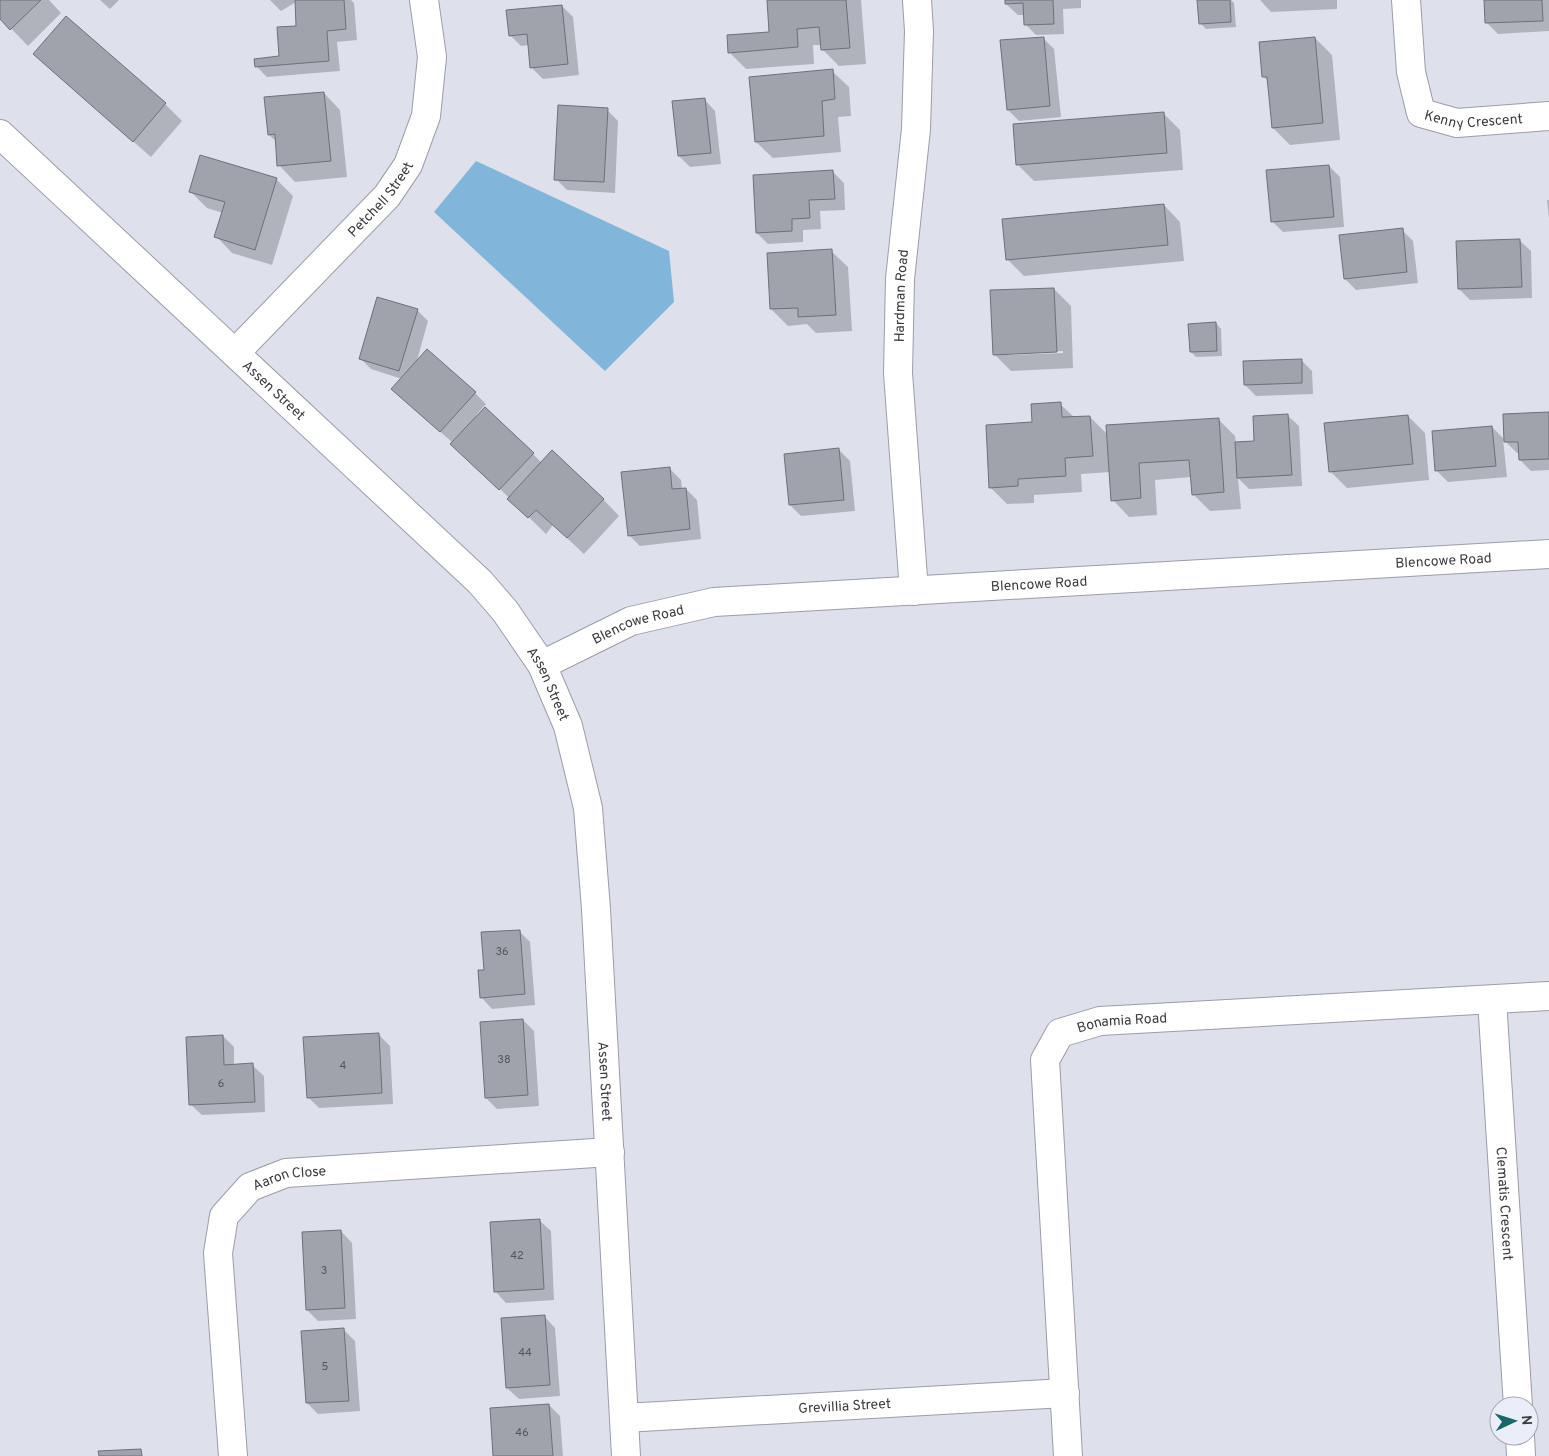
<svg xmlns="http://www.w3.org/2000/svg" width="1549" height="1456" font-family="Overpass,sans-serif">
<rect width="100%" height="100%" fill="#dee0eb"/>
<path fill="#81b6da" d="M 476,161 L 669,251 L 674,302 L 605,371 L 434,212 Z"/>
<g fill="#0003" fill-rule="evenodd">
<path d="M 0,0 L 49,0 L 61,13 L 28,46 L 0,17 Z"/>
<path d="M 100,0 L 119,0 L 110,9 Z"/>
<path d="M 270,0 L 351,0 L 354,3 L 357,40 L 337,42 L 340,71 L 267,77 L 256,66 L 281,57 L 298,27 L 296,2 L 281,11 Z"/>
<path d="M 768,0 L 861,0 L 866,64 L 839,66 L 822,49 L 822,45 L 813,45 L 814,64 L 746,69 L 729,52 L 770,33 Z"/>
<path d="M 1006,0 L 1081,0 L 1081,8 L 1063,9 L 1064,34 L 1036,35 L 1025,24 L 1025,15 L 1018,15 L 1006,4 Z"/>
<path d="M 1199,0 L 1231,0 L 1234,3 L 1236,27 L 1206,29 L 1201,24 Z"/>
<path d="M 1260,0 L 1337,0 L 1337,9 L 1271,12 Z"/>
<path d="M 1485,0 L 1549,0 L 1549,31 L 1498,34 L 1487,23 Z"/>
<path d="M 562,6 L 573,17 L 579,75 L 543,79 L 532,68 L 529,45 L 521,46 L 510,35 Z"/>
<path d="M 66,17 L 165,104 L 182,121 L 151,157 L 51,70 L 35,54 Z"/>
<path d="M 1043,38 L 1054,49 L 1061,117 L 1019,121 L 1008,110 Z"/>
<path d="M 1315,38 L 1332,55 L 1340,140 L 1290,145 L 1273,128 L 1269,82 L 1264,77 Z"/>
<path d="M 832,71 L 849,87 L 851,116 L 838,117 L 841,152 L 773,158 L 756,142 Z"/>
<path d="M 324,93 L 340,110 L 347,177 L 295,182 L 279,165 L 277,142 L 269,135 Z"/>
<path d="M 704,99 L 715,111 L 721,164 L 690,167 L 679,156 Z"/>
<path d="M 607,110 L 618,121 L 615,193 L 567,190 L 556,179 Z"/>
<path d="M 1163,113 L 1180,130 L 1183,170 L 1034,181 L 1018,165 Z"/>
<path d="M 1329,166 L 1340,177 L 1344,227 L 1283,232 L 1272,221 Z"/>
<path d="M 833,172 L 844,183 L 845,210 L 820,211 L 821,229 L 803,230 L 803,242 L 768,244 L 757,233 Z"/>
<path d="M 276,179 L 293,196 L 272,265 L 232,253 L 216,236 L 223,213 L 207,208 L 190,191 Z"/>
<path d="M 1547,200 L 1549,200 L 1549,218 Z"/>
<path d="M 1164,205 L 1180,222 L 1184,261 L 1024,276 L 1007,259 Z"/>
<path d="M 1402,230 L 1413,241 L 1418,283 L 1356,290 L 1345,279 L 1340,236 Z"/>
<path d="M 1519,240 L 1531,251 L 1532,298 L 1470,300 L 1459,289 Z"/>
<path d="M 831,251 L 848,267 L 852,331 L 816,333 L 807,324 L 788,326 L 771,309 Z"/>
<path d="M 1054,289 L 1071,306 L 1073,368 L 1011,371 L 994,354 ZM 1063,351 L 1063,353 L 1009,355 L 1009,353 Z"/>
<path d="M 417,310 L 428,321 L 416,364 L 475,393 L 486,404 L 476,415 L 478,416 L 533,454 L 542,463 L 603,499 L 619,516 L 584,554 L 553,525 L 546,534 L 453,443 L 404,400 L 402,379 L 371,369 L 360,358 Z"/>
<path d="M 1216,323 L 1221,329 L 1222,356 L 1196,357 L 1191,352 Z"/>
<path d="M 1301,360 L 1312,371 L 1313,394 L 1256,396 L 1245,385 Z"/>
<path d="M 1060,404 L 1075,418 L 1090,417 L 1108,435 L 1218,419 L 1235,436 L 1236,444 L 1255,443 L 1287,415 L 1299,426 L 1302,486 L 1249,489 L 1238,478 L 1241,509 L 1210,511 L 1193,494 L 1192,477 L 1155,480 L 1157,515 L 1129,517 L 1113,500 L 1111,472 L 1081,474 L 1082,492 L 1034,495 L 1034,503 L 1007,504 L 990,487 L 1033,424 Z"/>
<path d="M 1549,413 L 1549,470 L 1531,471 L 1520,460 L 1520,453 L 1517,453 L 1503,439 L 1507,477 L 1448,482 L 1437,471 L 1433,432 L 1492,427 L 1505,440 Z"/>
<path d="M 1408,416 L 1425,433 L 1429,480 L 1347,488 L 1330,471 Z"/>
<path d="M 839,450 L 850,461 L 855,511 L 801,516 L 790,505 Z"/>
<path d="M 669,468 L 681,480 L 682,489 L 686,489 L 697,500 L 701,539 L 640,546 L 629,535 Z"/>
<path d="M 519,931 L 530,942 L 535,1005 L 492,1009 L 481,997 Z"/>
<path d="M 523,1020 L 534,1031 L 539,1106 L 497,1109 L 486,1098 Z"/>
<path d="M 379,1035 L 390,1046 L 393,1104 L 319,1108 L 308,1097 Z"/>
<path d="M 223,1036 L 234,1047 L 234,1066 L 252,1065 L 264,1076 L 265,1112 L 202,1115 L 190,1104 Z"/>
<path d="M 539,1220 L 551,1231 L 554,1300 L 506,1303 L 495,1291 Z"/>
<path d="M 341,1231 L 352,1243 L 356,1319 L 318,1321 L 307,1310 Z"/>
<path d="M 544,1316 L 555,1328 L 560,1396 L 519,1399 L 507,1388 Z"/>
<path d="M 344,1330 L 355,1341 L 360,1411 L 318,1414 L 307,1403 Z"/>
<path d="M 549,1405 L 560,1416 L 563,1456 L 495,1456 Z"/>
</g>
<g fill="#a1a3ac" stroke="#6e6f79">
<path d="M 0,0 L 41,0 L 10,30 L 0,19 Z"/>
<path d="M 295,0 L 344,0 L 346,29 L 327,31 L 329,61 L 255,67 L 254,59 L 279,56 L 277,27 L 296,26 Z"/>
<path d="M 767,0 L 846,0 L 850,48 L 821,50 L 819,27 L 797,29 L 798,47 L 728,53 L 727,35 L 769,32 Z"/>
<path d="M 1005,0 L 1053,0 L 1054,24 L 1024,25 L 1023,3 L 1005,4 Z"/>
<path d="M 1197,0 L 1230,0 L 1231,22 L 1199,24 Z"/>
<path d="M 1484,0 L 1542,0 L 1543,21 L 1485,23 Z"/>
<path d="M 562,5 L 568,64 L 530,68 L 527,34 L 509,36 L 506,10 Z"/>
<path d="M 66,16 L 166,103 L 133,142 L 33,54 Z"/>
<path d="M 1044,37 L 1050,106 L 1007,110 L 1000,40 Z"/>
<path d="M 1315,37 L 1323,123 L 1272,128 L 1267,77 L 1262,77 L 1259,42 Z"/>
<path d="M 833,69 L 835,99 L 822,101 L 824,136 L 755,142 L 749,77 Z"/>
<path d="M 324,92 L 331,161 L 277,166 L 275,134 L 268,135 L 264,97 Z"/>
<path d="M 705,98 L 711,153 L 678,156 L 672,101 Z"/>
<path d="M 558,105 L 608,108 L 604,182 L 554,180 Z"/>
<path d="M 1164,112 L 1167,153 L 1016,165 L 1013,124 Z"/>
<path d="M 200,155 L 277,178 L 255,250 L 214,237 L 225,202 L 189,192 Z"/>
<path d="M 1329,165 L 1334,217 L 1271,222 L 1266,170 Z"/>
<path d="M 833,170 L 835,199 L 809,200 L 810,218 L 792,219 L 792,231 L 756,233 L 753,175 Z"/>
<path d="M 1164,204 L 1168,245 L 1006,260 L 1002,219 Z"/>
<path d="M 1403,228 L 1407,272 L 1344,279 L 1339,235 Z"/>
<path d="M 1520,239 L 1522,287 L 1458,289 L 1456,241 Z"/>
<path d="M 832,249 L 836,315 L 798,317 L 798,308 L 770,309 L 767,253 Z"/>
<path d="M 1054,288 L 1057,352 L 993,355 L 990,290 Z"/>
<path d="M 377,297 L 418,309 L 399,371 L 359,359 Z"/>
<path d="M 1216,322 L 1217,351 L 1190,352 L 1188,324 Z"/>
<path d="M 427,349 L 476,392 L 440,432 L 391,389 Z"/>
<path d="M 1302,359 L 1302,383 L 1244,385 L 1243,361 Z"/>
<path d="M 1061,402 L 1062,417 L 1090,416 L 1093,456 L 1065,458 L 1066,476 L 1018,479 L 1018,486 L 989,488 L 986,425 L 1032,422 L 1031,404 Z"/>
<path d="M 485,407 L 534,453 L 499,490 L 450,444 Z"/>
<path d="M 1549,412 L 1549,459 L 1519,460 L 1518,442 L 1504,442 L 1503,414 Z"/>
<path d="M 1288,414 L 1292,475 L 1237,478 L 1235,442 L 1254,441 L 1253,416 Z"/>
<path d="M 1408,415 L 1413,464 L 1329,472 L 1324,423 Z"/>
<path d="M 1219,418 L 1224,492 L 1192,495 L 1189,460 L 1139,463 L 1141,498 L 1111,501 L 1106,425 Z"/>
<path d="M 1492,426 L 1496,466 L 1435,471 L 1432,431 Z"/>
<path d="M 839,448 L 844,500 L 789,505 L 784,454 Z"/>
<path d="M 552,450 L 604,499 L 567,538 L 536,510 L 528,518 L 507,499 Z"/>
<path d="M 670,467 L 672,489 L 686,488 L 690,529 L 628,536 L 621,472 Z"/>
<path d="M 520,930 L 525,994 L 480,998 L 478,970 L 484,970 L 481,932 Z"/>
<path d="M 523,1019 L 528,1095 L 485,1098 L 480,1022 Z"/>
<path d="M 379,1033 L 382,1093 L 307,1098 L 303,1037 Z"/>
<path d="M 223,1035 L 224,1065 L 253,1063 L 255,1102 L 189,1105 L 186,1037 Z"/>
<path d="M 540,1219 L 544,1289 L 494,1292 L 490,1222 Z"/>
<path d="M 341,1230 L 345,1308 L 306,1310 L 302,1232 Z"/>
<path d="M 545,1315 L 550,1385 L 506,1388 L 501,1318 Z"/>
<path d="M 344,1328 L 349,1401 L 306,1403 L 301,1331 Z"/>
<path d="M 549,1404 L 553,1456 L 493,1456 L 490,1408 Z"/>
<path d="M 141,1449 L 142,1456 L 99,1456 L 98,1451 Z"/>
</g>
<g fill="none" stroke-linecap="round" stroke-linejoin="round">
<g stroke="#9b9da7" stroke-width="30">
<g id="minor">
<path id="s1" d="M 1406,0 L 1411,72 L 1421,113 L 1457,123 L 1549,116"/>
<path id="s2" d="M 0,134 L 480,582 L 505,611 L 542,665 L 568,726 L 588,808 L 596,909 L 626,1456"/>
<path id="s3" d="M 235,353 L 387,196 L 408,165 L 426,116 L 432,57 L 424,0"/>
<path id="s4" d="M 914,591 L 898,373 L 900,279 L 916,129 L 919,31 L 917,0"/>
<path id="s5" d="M 542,665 L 631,621 L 714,602 L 1549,554"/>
<path id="s6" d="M 1492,1000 L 1518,1406"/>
<path id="s7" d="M 624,1418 L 1065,1393"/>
<path d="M 1520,1436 L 1521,1456"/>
<path id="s8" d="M 233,1456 L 218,1253 L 224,1216 L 250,1187 L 286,1173 L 610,1152"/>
<path id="s9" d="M 1068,1456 L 1045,1060 L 1060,1033 L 1100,1021 L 1549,996"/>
</g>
</g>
<use href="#minor" stroke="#fff" stroke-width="28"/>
</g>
<g text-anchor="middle" stroke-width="4.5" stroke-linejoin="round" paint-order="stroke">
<g font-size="11" fill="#54555a">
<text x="502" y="955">36</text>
<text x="504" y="1063">38</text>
<text x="343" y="1069">4</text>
<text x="221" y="1087">6</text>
<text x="517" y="1259">42</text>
<text x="324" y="1274">3</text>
<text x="525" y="1356">44</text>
<text x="325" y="1370">5</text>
<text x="522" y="1436">46</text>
</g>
<g font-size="14" fill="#3a3b3f" stroke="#ebedf8">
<text dy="5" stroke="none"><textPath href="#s1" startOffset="168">Kenny Crescent</textPath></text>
<text dy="5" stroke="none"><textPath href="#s3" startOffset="212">Petchell Street</textPath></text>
<text dy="5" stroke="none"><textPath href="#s4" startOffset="296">Hardman Road</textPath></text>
<text dy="5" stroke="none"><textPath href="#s2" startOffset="375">Assen Street</textPath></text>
<text dy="5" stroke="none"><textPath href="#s5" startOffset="915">Blencowe Road</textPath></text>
<text dy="5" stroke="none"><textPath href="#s5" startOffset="510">Blencowe Road</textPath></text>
<text dy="5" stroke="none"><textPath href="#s5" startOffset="105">Blencowe Road</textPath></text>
<text dy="5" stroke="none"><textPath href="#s2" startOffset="780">Assen Street</textPath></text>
<text dy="5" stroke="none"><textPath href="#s9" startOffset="491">Bonamia Road</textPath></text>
<text dy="5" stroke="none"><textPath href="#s2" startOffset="1185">Assen Street</textPath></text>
<text dy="5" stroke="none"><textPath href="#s8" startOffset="321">Aaron Close</textPath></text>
<text dy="5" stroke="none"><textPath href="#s6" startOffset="204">Clematis Crescent</textPath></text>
<text dy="5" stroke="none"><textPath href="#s7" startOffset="221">Grevillia Street</textPath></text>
</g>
</g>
<g transform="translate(1514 1421) rotate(86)"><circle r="24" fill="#ebedf8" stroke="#a4a6ae"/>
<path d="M0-4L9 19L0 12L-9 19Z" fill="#1a6767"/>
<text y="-8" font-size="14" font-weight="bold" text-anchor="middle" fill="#3a3b3f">N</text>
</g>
</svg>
